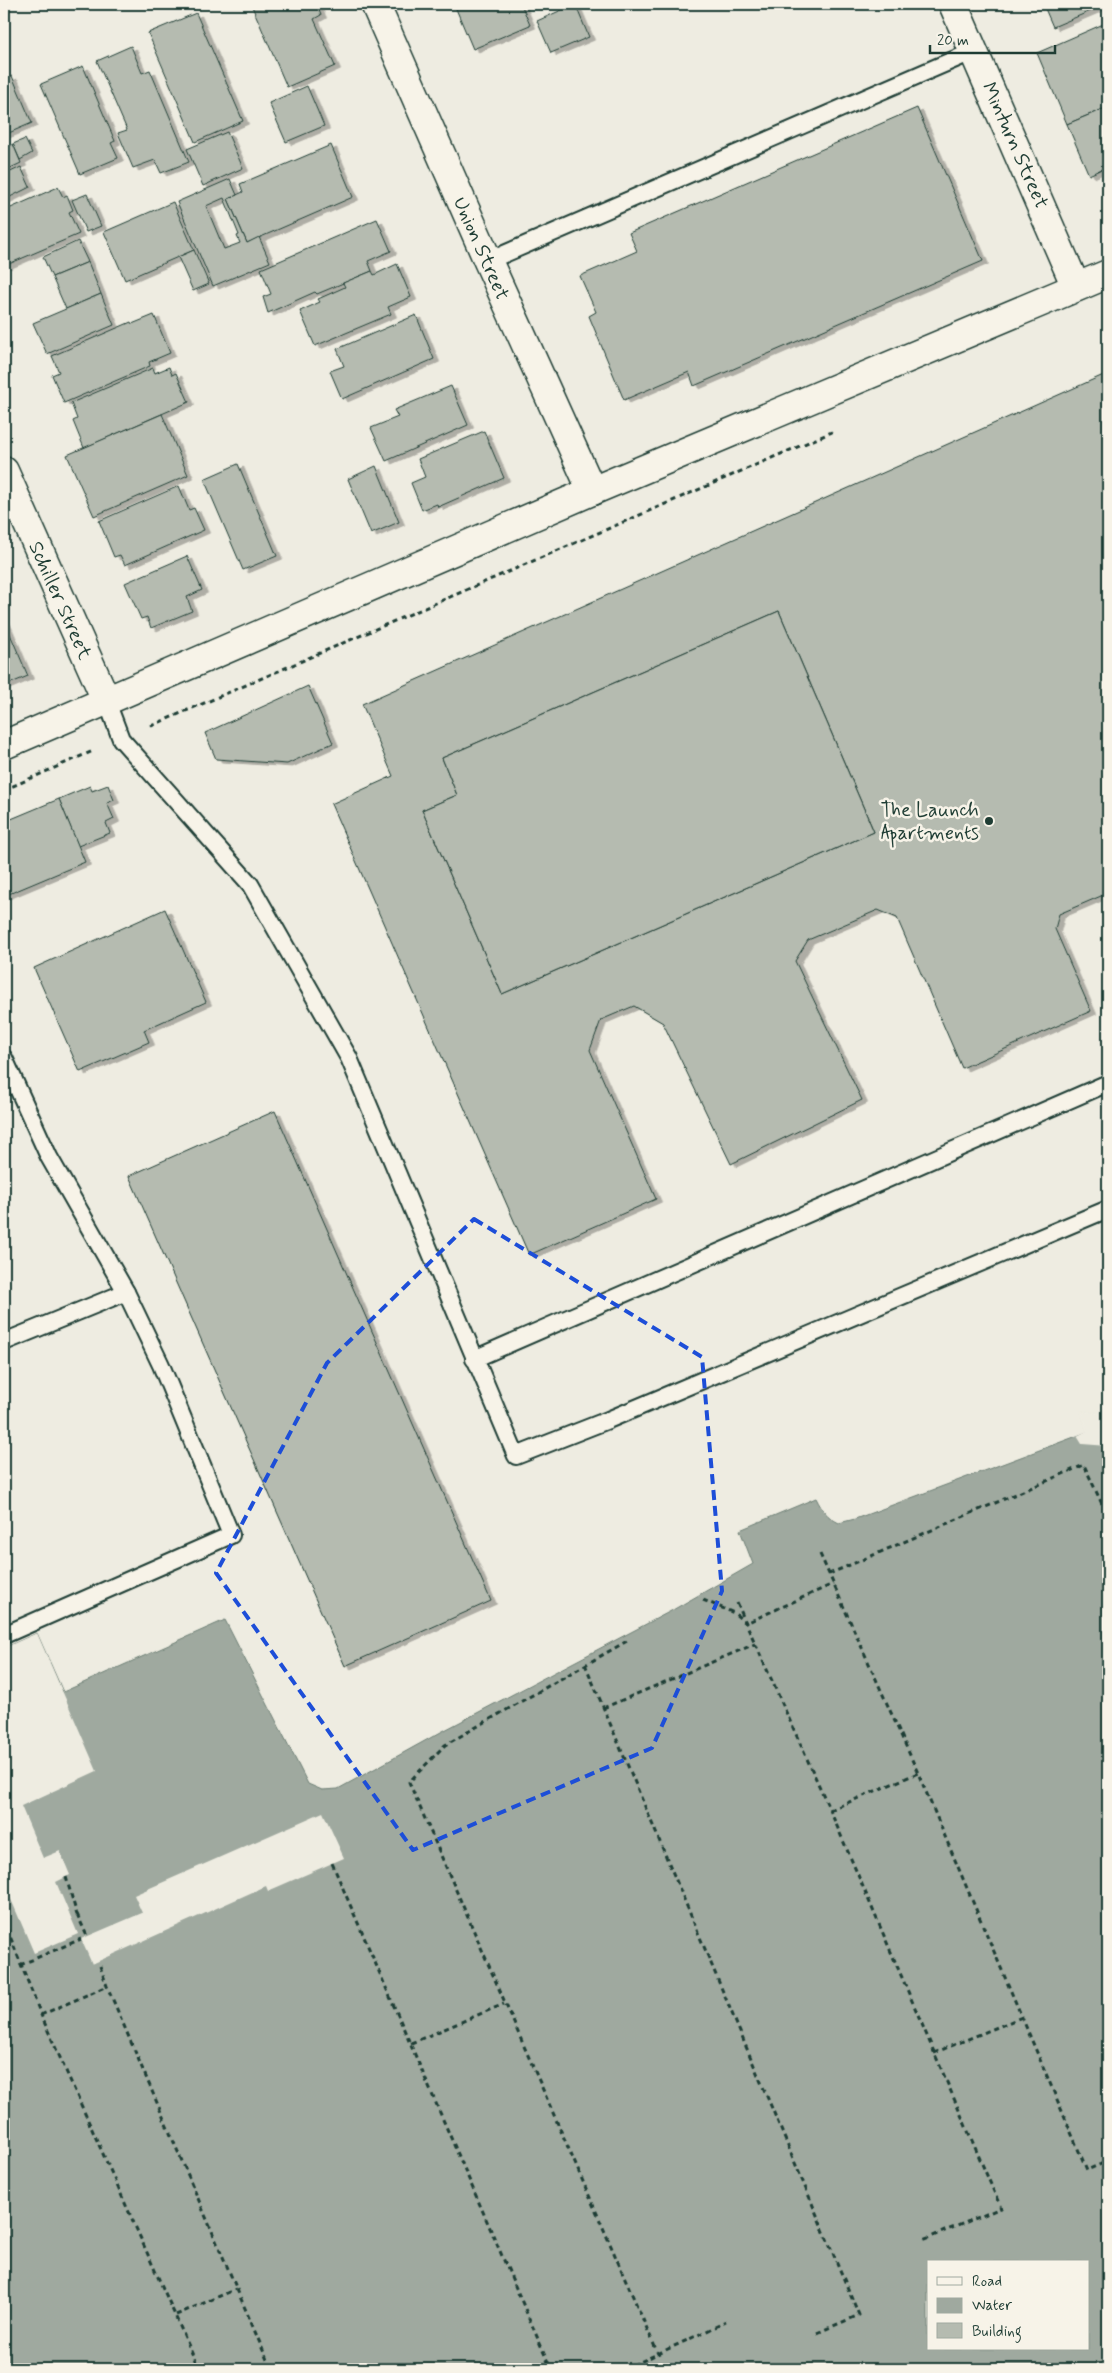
<svg xmlns="http://www.w3.org/2000/svg" width="1112" height="2373" font-family="Mynerve,sans-serif">
<defs>
<filter id="shadow"><feDropShadow dx="5.5" dy="3" stdDeviation="0" flood-color="#0004"/></filter>
</defs>
<rect width="100%" height="100%" fill="#eeece1"/>
<filter id="ink" filterUnits="userSpaceOnUse"><feTurbulence type="fractalNoise" baseFrequency=".02" numOctaves="2"/><feDisplacementMap in="SourceGraphic" scale="10" xChannelSelector="R" yChannelSelector="G"/><feConvolveMatrix kernelMatrix="1 2 1 2 8 2 1 2 1" color-interpolation-filters="sRGB"/></filter>
<g filter="url(#ink)">
<path fill="#9fa99f" stroke="#6c7e74" fill-rule="evenodd" d="M 1108,1416 L 1108,2369 L 4,2369 L 4,1648 L 37,1633 L 63,1692 L 225,1620 L 308,1784 L 322,1790 L 338,1789 L 441,1732 L 671,1611 L 753,1564 L 740,1530 L 816,1498 C 822,1510 827,1517 839,1523 L 855,1519 L 1077,1436 L 1087,1432 ZM 928,2262 L 1088,2262 L 1088,2349 L 928,2349 Z"/>
<g fill="#eeece1">
<path d="M 1081,1411 L 1108,1414 L 1108,1446 L 1082,1444 L 1077,1436 L 1087,1431 Z"/>
<path d="M 37,1633 L 97,1771 L 21,1806 L 43,1858 L 60,1851 L 70,1875 L 56,1882 L 78,1934 L 34,1953 L 4,1883 L 4,1648 Z"/>
<path d="M 323,1812 L 344,1858 L 268,1891 L 266,1886 L 92,1964 L 81,1939 L 142,1913 L 134,1895 Z"/>
</g>
<g fill="#b5bbb0" stroke="#1f3d34" fill-rule="evenodd" filter="url(#shadow)">
<path d="M 251,4 L 316,4 L 321,15 L 314,19 L 335,66 L 287,87 Z"/>
<path d="M 454,4 L 521,4 L 530,25 L 473,49 Z"/>
<path d="M 575,4 L 589,37 L 551,53 L 537,21 Z"/>
<path d="M 1043,4 L 1107,4 L 1053,27 Z"/>
<path d="M 196,13 L 243,121 L 195,142 L 148,33 Z"/>
<path d="M 1108,22 L 1108,107 L 1067,124 L 1037,53 Z"/>
<path d="M 131,46 L 142,73 L 150,70 L 189,162 L 161,173 L 155,160 L 133,168 L 118,133 L 127,130 L 97,61 Z"/>
<path d="M 83,66 L 115,141 L 111,143 L 118,158 L 80,174 L 41,84 Z"/>
<path d="M 12,76 L 32,123 L 4,135 L 4,79 Z"/>
<path d="M 307,86 L 324,126 L 286,142 L 269,103 Z"/>
<path d="M 1108,107 L 1108,166 L 1089,175 L 1067,124 Z"/>
<path d="M 917,108 L 983,261 L 694,386 L 689,372 L 624,400 L 589,316 L 596,312 L 580,276 L 637,251 L 629,233 Z"/>
<path d="M 227,132 L 243,168 L 203,186 L 187,149 Z"/>
<path d="M 25,139 L 32,153 L 20,160 L 13,144 Z"/>
<path d="M 13,144 L 21,163 L 4,171 L 4,149 Z"/>
<path d="M 331,145 L 353,197 L 247,243 L 228,199 L 243,192 L 240,184 Z"/>
<path d="M 21,167 L 30,187 L 4,200 L 4,175 Z"/>
<path d="M 230,179 L 237,195 L 228,199 L 247,243 L 259,237 L 270,262 L 213,286 L 177,202 ZM 224,198 L 239,235 L 237,236 L 240,243 L 224,249 L 206,206 Z"/>
<path d="M 58,187 L 63,197 L 67,195 L 73,210 L 69,212 L 79,234 L 4,266 L 4,211 Z"/>
<path d="M 87,194 L 101,226 L 86,232 L 72,200 Z"/>
<path d="M 173,202 L 194,250 L 125,280 L 104,232 Z"/>
<path d="M 377,219 L 391,251 L 368,261 L 372,271 L 317,294 L 315,292 L 268,313 L 263,297 L 271,294 L 261,269 Z"/>
<path d="M 78,241 L 88,262 L 52,277 L 43,257 Z"/>
<path d="M 194,250 L 209,284 L 193,291 L 178,257 Z"/>
<path d="M 88,262 L 101,294 L 66,309 L 52,277 Z"/>
<path d="M 397,264 L 411,297 L 388,307 L 391,314 L 315,346 L 300,311 L 320,302 L 318,299 L 345,287 L 343,283 L 372,271 L 374,275 Z"/>
<path d="M 101,294 L 114,325 L 47,354 L 33,323 Z"/>
<path d="M 154,315 L 170,353 L 149,362 L 150,366 L 64,403 L 52,375 L 59,372 L 52,356 L 131,322 L 132,324 Z"/>
<path d="M 416,315 L 434,359 L 342,399 L 330,371 L 344,366 L 337,349 Z"/>
<path d="M 169,367 L 172,375 L 176,373 L 189,402 L 84,448 L 73,421 L 77,419 L 71,403 L 153,368 L 155,373 Z"/>
<path d="M 1108,373 L 1108,893 L 1059,914 L 1055,929 L 1091,1011 L 962,1068 L 897,918 L 878,910 L 808,940 L 795,961 L 862,1100 L 731,1164 L 663,1023 L 634,1006 L 601,1020 L 590,1050 L 656,1199 L 529,1255 L 331,804 L 393,776 L 362,704 ZM 779,611 L 874,832 L 502,994 L 422,810 L 457,795 L 442,758 Z"/>
<path d="M 451,386 L 468,425 L 386,461 L 371,428 L 398,417 L 394,410 Z"/>
<path d="M 162,414 L 188,475 L 94,516 L 67,455 Z"/>
<path d="M 484,431 L 504,478 L 438,507 L 437,504 L 422,510 L 411,483 L 425,477 L 418,459 Z"/>
<path d="M 238,464 L 277,556 L 243,570 L 204,479 Z"/>
<path d="M 376,466 L 399,522 L 371,534 L 348,479 Z"/>
<path d="M 179,486 L 189,510 L 194,508 L 204,530 L 125,565 L 120,555 L 114,557 L 99,521 Z"/>
<path d="M 187,556 L 202,590 L 187,597 L 192,611 L 151,628 L 147,617 L 141,619 L 125,583 Z"/>
<path d="M 779,611 L 874,832 L 502,994 L 422,810 L 457,795 L 442,758 Z"/>
<path d="M 4,620 L 28,676 L 4,686 Z"/>
<path d="M 308,686 L 333,743 L 287,764 L 216,759 L 205,733 Z"/>
<path d="M 108,785 L 114,800 L 107,803 L 114,819 L 106,823 L 110,833 L 78,846 L 59,799 L 90,786 L 92,791 Z"/>
<path d="M 59,799 L 85,862 L 4,896 L 4,822 Z"/>
<path d="M 165,909 L 206,1002 L 144,1030 L 149,1042 L 80,1072 L 34,968 Z"/>
<path d="M 275,1111 L 491,1601 L 345,1666 L 129,1176 Z"/>
</g>
<g fill="none" stroke-linecap="round" stroke-linejoin="round">
<g stroke="#1f3d34" stroke-width="20">
<g id="lane">
<path d="M 488,261 L 974,51"/>
<path d="M 107,702 L 121,739 L 250,884 L 349,1058 L 516,1456 L 608,1420 L 1108,1209"/>
<path d="M 4,1058 L 49,1157 L 126,1292 L 4,1342"/>
<path d="M 474,1359 L 1108,1083"/>
<path d="M 4,1635 L 231,1535 L 161,1365 L 126,1292"/>
</g>
</g>
<g stroke="#1f3d34" stroke-width="31">
<g id="street">
<path d="M 375,4 L 488,261 L 592,491"/>
<path d="M 953,4 L 1076,287"/>
<path d="M 4,471 L 107,702"/>
</g>
</g>
<g stroke="#1f3d34" stroke-width="31">
<path id="secondary" d="M 4,745 L 592,491 L 1108,274"/>
</g>
<g stroke="#1f3d34" stroke-width="3" stroke-dasharray="5 4" stroke-linecap="butt">
<path d="M 151,726 L 832,432"/>
<path d="M 4,790 L 93,751"/>
<path d="M 820,1554 L 918,1773 L 1087,2170 L 1108,2161"/>
<path d="M 829,1574 L 1084,1465 L 1108,1517"/>
<path d="M 703,1600 L 734,1613 L 746,1623 L 833,1584"/>
<path d="M 737,1603 L 830,1810 L 1001,2208 L 923,2240"/>
<path d="M 627,1641 L 445,1745 L 409,1782 L 658,2354"/>
<path d="M 585,1664 L 859,2315 L 817,2333"/>
<path d="M 603,1708 L 755,1644"/>
<path d="M 830,1810 L 918,1773"/>
<path d="M 332,1863 L 551,2369"/>
<path d="M 66,1877 L 77,1915"/>
<path d="M 77,1914 L 87,1936"/>
<path d="M 4,1921 L 41,2015 L 199,2369"/>
<path d="M 20,1965 L 81,1939"/>
<path d="M 100,1966 L 107,1986 L 271,2369"/>
<path d="M 41,2015 L 107,1986"/>
<path d="M 411,2043 L 504,2004"/>
<path d="M 934,2053 L 1022,2017"/>
<path d="M 176,2315 L 236,2289"/>
<path d="M 625,2369 L 726,2322"/>
</g>
<use href="#lane" stroke="#f7f3e8" stroke-width="16"/>
<use href="#street" stroke="#f7f3e8" stroke-width="28"/>
<use href="#secondary" stroke="#f7f3e8" stroke-width="28"/>
</g>
</g>
<path fill="none" stroke="#1d4ed8" stroke-width="4" stroke-dasharray="10 6" stroke-linejoin="round" d="M 474,1219 L 702,1357 L 722,1591 L 652,1748 L 413,1850 L 216,1573 L 327,1363 Z"/>
<circle fill="#1f3d34" stroke="#f7f3e8" stroke-width="2" cx="989" cy="821" r="5"/>
<g text-anchor="middle" stroke-width="5" stroke-linejoin="round" paint-order="stroke">
<g font-size="20" fill="#1f3d34" stroke="#f7f3e8">
<text transform="translate(1016 145) rotate(66)" y="7">Minturn Street</text>
<text transform="translate(482 248) rotate(66)" y="7">Union Street</text>
<text transform="translate(61 600) rotate(66)" y="7">Schiller Street</text>
</g>
<g font-size="20" fill="#1f3d34" stroke="#f7f3e8" text-anchor="end">
<text x="979" y="816">The Launch<tspan x="979" dy="23">Apartments</tspan></text>
</g>
</g>
<rect width="1112" height="2373" fill="none" stroke="#f7f3e8" stroke-width="20"/>
<rect x="10" y="10" width="1092" height="2353" fill="none" stroke="#1f3d34" stroke-width="2" filter="url(#ink)"/>
<rect x="927" y="2260" width="162" height="90" fill="#f7f3e8" stroke="#a1aaa0"/>
<rect x="937" y="2277" width="25" height="8" fill="#f7f3e8" stroke="#a1aaa0"/>
<text x="972" y="2286" font-size="15" fill="#1f3d34">Road</text>
<rect x="937" y="2298" width="25" height="15" fill="#9fa99f" stroke="#a1aaa0"/>
<text x="972" y="2310" font-size="15" fill="#1f3d34">Water</text>
<rect x="937" y="2323" width="25" height="15" fill="#b5bbb0" stroke="#a1aaa0"/>
<text x="972" y="2336" font-size="15" fill="#1f3d34">Building</text>
<path d="M930 45v8h125v-8" fill="none" stroke="#1f3d34" stroke-width="2.5"/>
<text x="937" y="45" font-size="15" fill="#1f3d34" stroke="#f7f3e8" stroke-width="4" paint-order="stroke">20 m</text>
</svg>
